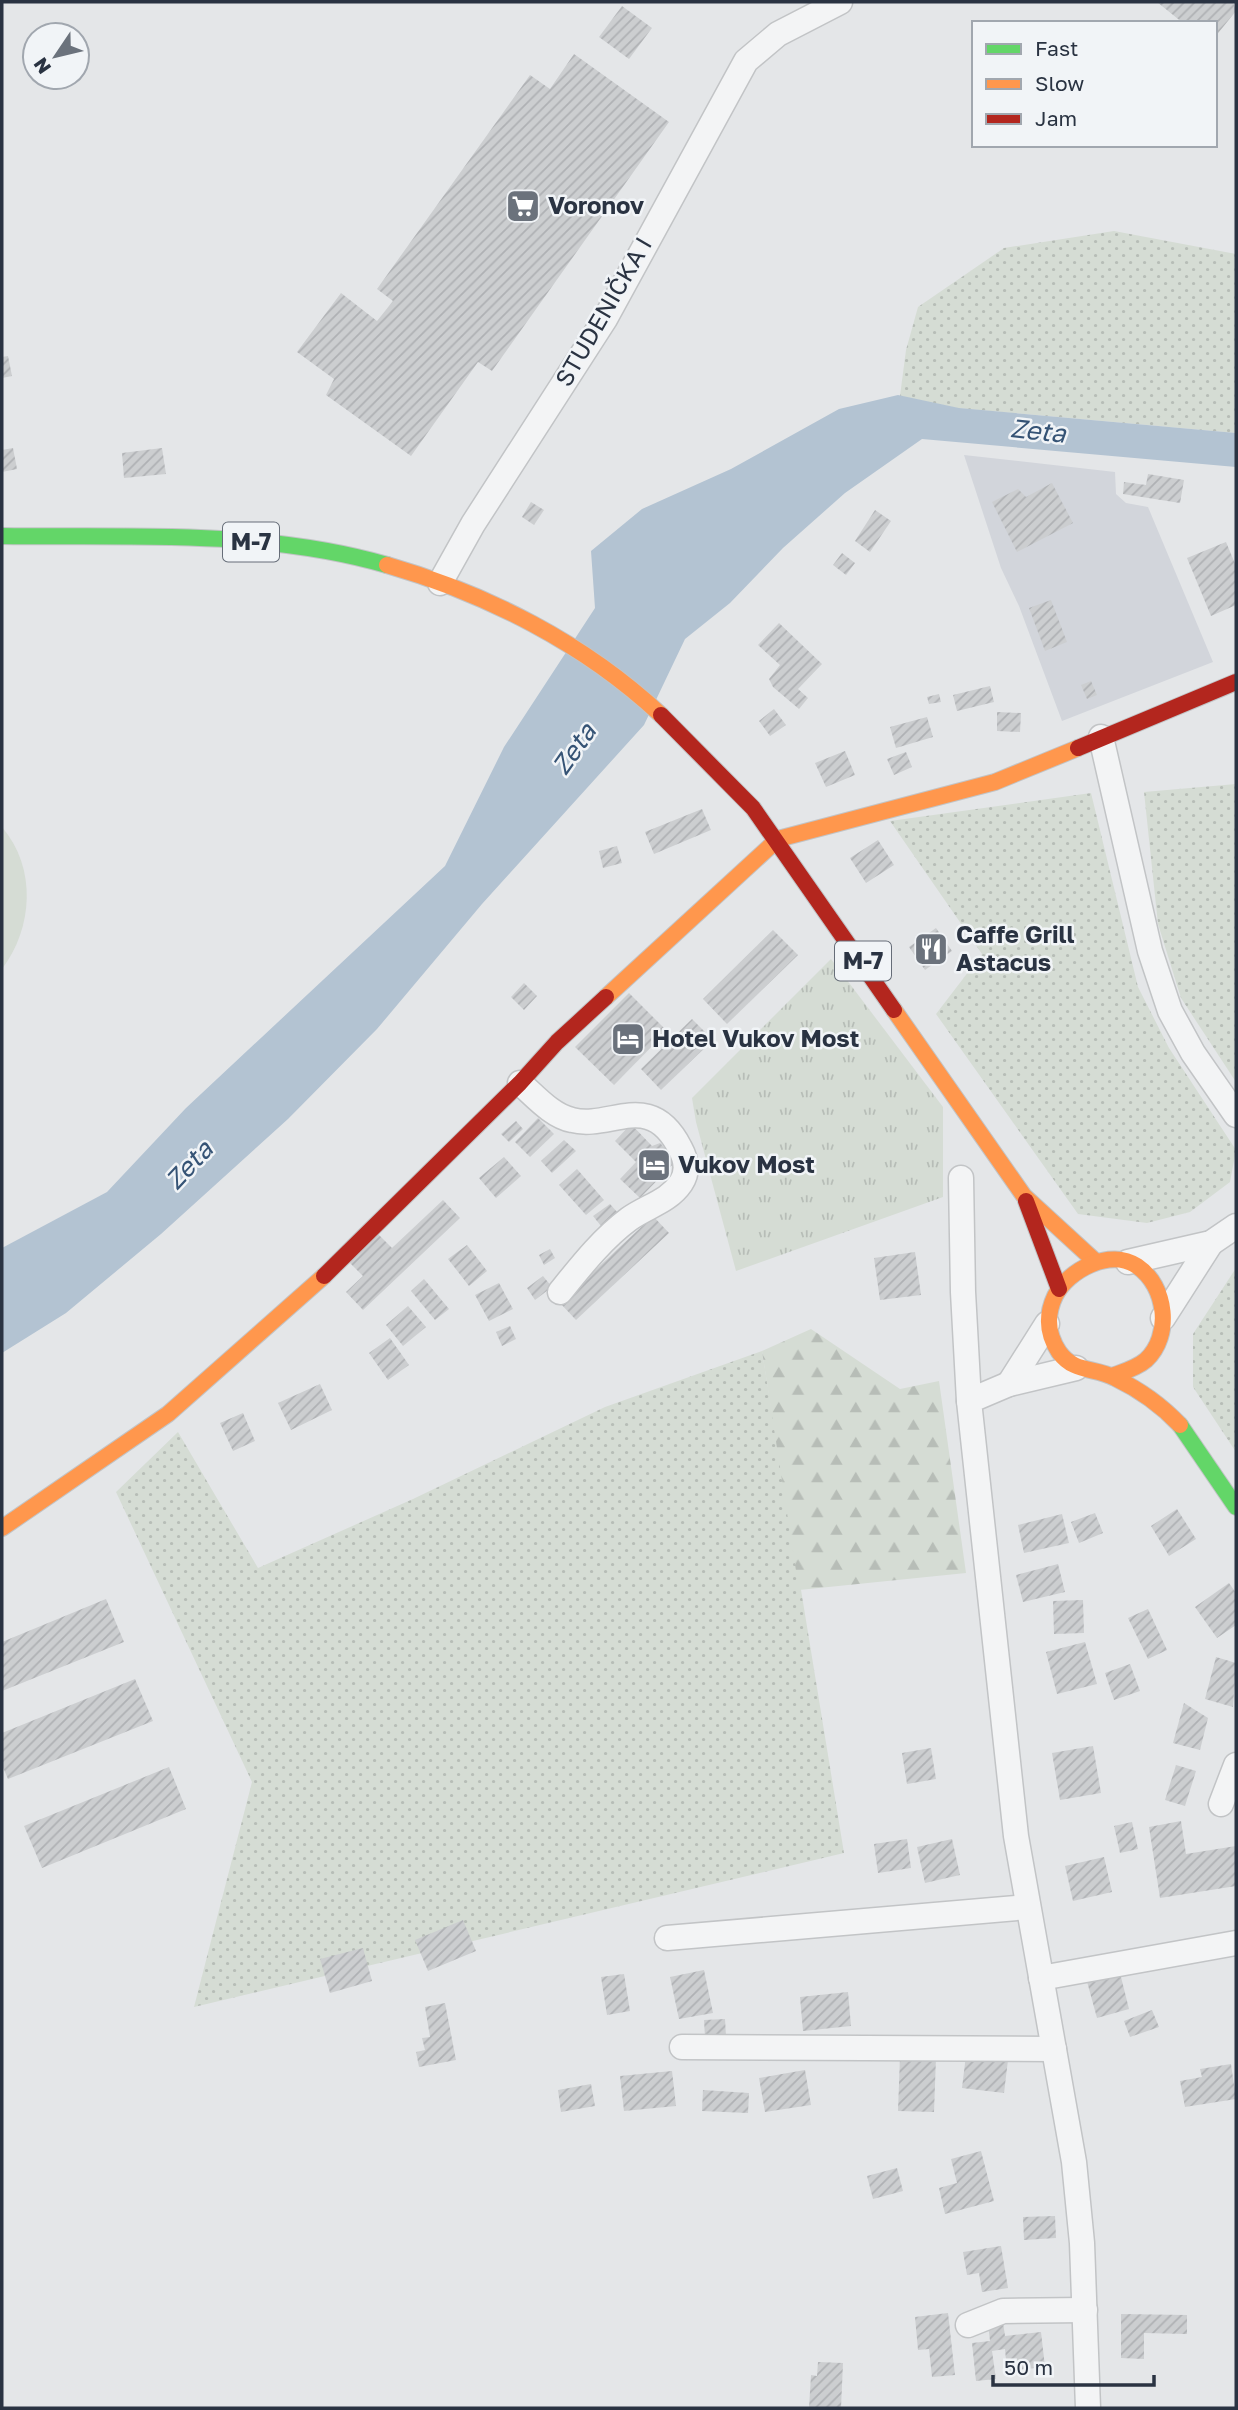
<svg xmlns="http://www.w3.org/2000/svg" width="1238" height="2410" font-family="'Golos Text',sans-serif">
<defs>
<pattern id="grass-dots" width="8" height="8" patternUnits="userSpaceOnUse" patternTransform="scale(1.75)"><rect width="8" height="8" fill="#d5dcd4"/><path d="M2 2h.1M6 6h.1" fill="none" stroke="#b7bdb7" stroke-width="1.8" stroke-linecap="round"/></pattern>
<pattern id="forest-firs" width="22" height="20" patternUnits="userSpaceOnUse" patternTransform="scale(1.75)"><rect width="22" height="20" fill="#d5dcd4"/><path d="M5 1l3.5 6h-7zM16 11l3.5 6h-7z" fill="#b7bdb7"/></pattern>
<pattern id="park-tufts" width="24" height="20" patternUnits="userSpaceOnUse" patternTransform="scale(1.75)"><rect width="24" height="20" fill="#d5dcd4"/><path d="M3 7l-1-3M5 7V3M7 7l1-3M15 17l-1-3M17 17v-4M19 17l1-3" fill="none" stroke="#b7bdb7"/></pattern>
<pattern id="building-hatch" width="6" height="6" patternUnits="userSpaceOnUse" patternTransform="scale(1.75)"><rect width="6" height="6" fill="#ccced0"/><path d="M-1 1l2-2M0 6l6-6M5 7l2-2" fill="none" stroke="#afb1b4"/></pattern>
</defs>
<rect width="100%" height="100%" fill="#e4e6e8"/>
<path fill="#d2d5db" d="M 964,455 L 1115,472 L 1116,494 L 1126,503 L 1148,507 L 1213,662 L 1062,721 L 1019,606 L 1001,568 Z"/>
<g fill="url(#grass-dots)">
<path d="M 1114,231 L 1236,254 L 1236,433 L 957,408 L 900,396 L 906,350 L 918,307 L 1004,248 Z"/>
<path d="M 1236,784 L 1236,1082 L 1181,998 L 1158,924 L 1144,792 Z"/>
<path d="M 1091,793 L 1138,987 L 1169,1048 L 1236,1150 L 1230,1182 L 1190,1212 L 1147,1223 L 1078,1214 L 936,1014 L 982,954 L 890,821 Z"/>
<path d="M 1236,1268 L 1236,1452 L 1193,1387 L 1193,1334 Z"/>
<path d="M 762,1351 L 844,1853 L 194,2007 L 252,1782 L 116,1492 L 178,1432 L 258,1568 L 413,1499 L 605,1407 Z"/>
</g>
<path fill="url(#forest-firs)" d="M 811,1329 L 900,1389 L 939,1381 L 966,1573 L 799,1590 L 762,1351 Z"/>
<path fill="url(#park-tufts)" d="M 831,959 L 943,1107 L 943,1197 L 736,1271 L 696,1122 L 692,1098 Z"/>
<path fill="#d5dcd4" d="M 2,827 C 37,868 33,928 2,969 Z"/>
<path fill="#b3c3d2" d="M 898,395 L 959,408 L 1236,433 L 1236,467 L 922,439 L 845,493 L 783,548 L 730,603 L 685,639 L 644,725 L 482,904 L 377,1029 L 288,1119 L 161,1234 L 66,1313 L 2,1353 L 2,1248 L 107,1192 L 186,1108 L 445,866 L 504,747 L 595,608 L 591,551 L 642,509 L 731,469 L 839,409 Z"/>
<g fill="url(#building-hatch)">
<path d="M 1157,2 L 1233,2 L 1236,11 L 1215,37 L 1215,23 L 1183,23 Z"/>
<path d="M 622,6 L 652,28 L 629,59 L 599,37 Z"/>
<path d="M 574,54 L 669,122 L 492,371 L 478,362 L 411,456 L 326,395 L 334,379 L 297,352 L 341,293 L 377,321 L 393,301 L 377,289 L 530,75 L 550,89 Z"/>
<path d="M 8,356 L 12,376 L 2,378 L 2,357 Z"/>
<path d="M 13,448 L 17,469 L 2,472 L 2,450 Z"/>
<path d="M 162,448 L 166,474 L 124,478 L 122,453 Z"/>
<path d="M 1148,474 L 1184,480 L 1180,503 L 1123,494 L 1124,482 L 1146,485 Z"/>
<path d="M 1052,483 L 1073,523 L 1017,552 L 992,502 L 1018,489 L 1026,497 Z"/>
<path d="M 531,502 L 544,510 L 534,525 L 522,517 Z"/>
<path d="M 875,510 L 891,521 L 870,552 L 855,541 Z"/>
<path d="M 1226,542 L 1236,566 L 1236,605 L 1211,616 L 1187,558 Z"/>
<path d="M 842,553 L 855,563 L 846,575 L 833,565 Z"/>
<path d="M 1051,600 L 1067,642 L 1045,651 L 1029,608 Z"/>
<path d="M 779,623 L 822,664 L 798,689 L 808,698 L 799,709 L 773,687 L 769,679 L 780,665 L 758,645 Z"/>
<path d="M 1091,681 L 1097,695 L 1087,699 L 1081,685 Z"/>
<path d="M 990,686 L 994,702 L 957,711 L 953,695 Z"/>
<path d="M 939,694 L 941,702 L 929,704 L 927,697 Z"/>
<path d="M 774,709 L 786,725 L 770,736 L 759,721 Z"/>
<path d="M 997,712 L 1021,713 L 1020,732 L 997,731 Z"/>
<path d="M 927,717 L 933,737 L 896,748 L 890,727 Z"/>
<path d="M 845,751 L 855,775 L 826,787 L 815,763 Z"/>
<path d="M 906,752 L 912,767 L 894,775 L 887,759 Z"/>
<path d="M 702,809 L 711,830 L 654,854 L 645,832 Z"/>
<path d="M 878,840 L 894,865 L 866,883 L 850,858 Z"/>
<path d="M 617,846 L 622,863 L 603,868 L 599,851 Z"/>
<path d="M 936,928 L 952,951 L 925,970 L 909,947 Z"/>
<path d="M 773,930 L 798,955 L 727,1024 L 703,999 Z"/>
<path d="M 524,983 L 537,996 L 524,1010 L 511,997 Z"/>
<path d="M 629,993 L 667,1031 L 614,1085 L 575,1047 Z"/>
<path d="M 692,1019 L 713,1040 L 661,1090 L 641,1069 Z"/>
<path d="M 538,1118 L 554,1134 L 530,1157 L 515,1142 Z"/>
<path d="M 516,1121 L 523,1129 L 509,1142 L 501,1134 Z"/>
<path d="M 631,1124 L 652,1146 L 660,1143 L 677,1160 L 640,1198 L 620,1179 L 636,1162 L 615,1141 Z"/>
<path d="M 564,1140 L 576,1151 L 552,1173 L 541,1161 Z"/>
<path d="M 504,1157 L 521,1176 L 496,1198 L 479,1178 Z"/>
<path d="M 577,1169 L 604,1200 L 586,1215 L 559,1185 Z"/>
<path d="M 443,1200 L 460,1218 L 363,1310 L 346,1292 L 363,1276 L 347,1260 L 376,1232 L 392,1248 Z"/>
<path d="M 610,1204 L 618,1213 L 601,1226 L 593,1216 Z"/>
<path d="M 653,1216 L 669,1233 L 576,1320 L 560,1303 Z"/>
<path d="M 467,1245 L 487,1271 L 469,1286 L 448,1259 Z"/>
<path d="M 550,1249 L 555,1258 L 544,1265 L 539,1255 Z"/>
<path d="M 915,1252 L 921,1295 L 880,1300 L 874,1258 Z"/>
<path d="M 543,1276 L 552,1287 L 535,1300 L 527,1288 Z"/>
<path d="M 424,1279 L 449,1309 L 435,1320 L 411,1291 Z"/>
<path d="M 499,1283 L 513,1309 L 489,1321 L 475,1295 Z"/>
<path d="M 408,1306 L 426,1327 L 403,1346 L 386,1325 Z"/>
<path d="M 510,1326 L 516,1339 L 502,1346 L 496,1332 Z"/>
<path d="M 390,1338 L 409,1365 L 388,1380 L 369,1353 Z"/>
<path d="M 320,1384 L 332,1410 L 291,1430 L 278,1403 Z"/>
<path d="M 243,1413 L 255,1441 L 233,1451 L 220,1423 Z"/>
<path d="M 1177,1509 L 1196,1539 L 1169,1556 L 1151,1526 Z"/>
<path d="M 1095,1513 L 1103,1533 L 1079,1543 L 1071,1522 Z"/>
<path d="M 1062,1514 L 1069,1543 L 1024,1553 L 1018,1525 Z"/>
<path d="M 1058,1564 L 1065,1592 L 1023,1602 L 1016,1575 Z"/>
<path d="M 1229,1583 L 1236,1593 L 1236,1625 L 1217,1638 L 1195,1607 Z"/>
<path d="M 106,1599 L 124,1642 L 2,1691 L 2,1642 Z"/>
<path d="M 1083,1600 L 1084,1633 L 1054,1634 L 1053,1601 Z"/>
<path d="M 1148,1609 L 1167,1650 L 1148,1659 L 1128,1618 Z"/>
<path d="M 1085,1642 L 1097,1684 L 1057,1694 L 1046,1652 Z"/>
<path d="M 1216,1657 L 1236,1663 L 1233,1707 L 1205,1699 Z"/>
<path d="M 1130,1664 L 1140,1691 L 1114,1700 L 1105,1673 Z"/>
<path d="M 135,1679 L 153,1721 L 8,1779 L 2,1765 L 2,1733 Z"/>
<path d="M 1184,1703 L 1208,1718 L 1200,1750 L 1173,1743 Z"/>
<path d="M 1093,1746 L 1101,1793 L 1060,1800 L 1052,1753 Z"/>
<path d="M 931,1748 L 936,1779 L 907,1784 L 902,1753 Z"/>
<path d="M 1176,1765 L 1196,1771 L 1185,1806 L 1165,1800 Z"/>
<path d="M 169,1767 L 186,1809 L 42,1868 L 24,1826 Z"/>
<path d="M 1181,1821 L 1186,1854 L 1236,1846 L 1236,1886 L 1160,1898 L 1149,1827 Z"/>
<path d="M 1132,1822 L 1138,1849 L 1120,1853 L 1114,1826 Z"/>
<path d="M 907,1839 L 911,1868 L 878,1873 L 874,1844 Z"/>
<path d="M 952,1839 L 960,1875 L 925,1883 L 917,1847 Z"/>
<path d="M 1104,1857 L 1112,1892 L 1073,1901 L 1065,1866 Z"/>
<path d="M 463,1920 L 476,1951 L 428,1971 L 415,1940 Z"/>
<path d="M 363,1948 L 372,1981 L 330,1993 L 320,1959 Z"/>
<path d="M 1119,1969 L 1129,2009 L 1097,2018 L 1086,1978 Z"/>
<path d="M 704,1970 L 713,2013 L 679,2019 L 670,1977 Z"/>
<path d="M 624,1974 L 630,2011 L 607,2015 L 601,1977 Z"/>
<path d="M 848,1992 L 851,2026 L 803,2031 L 800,1997 Z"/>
<path d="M 445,2003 L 456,2060 L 419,2067 L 416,2052 L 425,2050 L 422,2038 L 430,2037 L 425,2007 Z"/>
<path d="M 1152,2010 L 1159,2027 L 1130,2037 L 1124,2021 Z"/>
<path d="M 725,2019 L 726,2036 L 705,2037 L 704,2020 Z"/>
<path d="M 966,2055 L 1008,2060 L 1004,2093 L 962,2088 Z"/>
<path d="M 900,2056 L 936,2057 L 934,2112 L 898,2111 Z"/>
<path d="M 1231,2064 L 1236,2099 L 1185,2107 L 1180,2081 L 1202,2077 L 1200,2069 Z"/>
<path d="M 805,2070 L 811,2105 L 765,2112 L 759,2078 Z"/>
<path d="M 672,2071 L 676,2106 L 624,2111 L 620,2076 Z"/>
<path d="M 591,2084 L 595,2106 L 561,2112 L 558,2090 Z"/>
<path d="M 703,2090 L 749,2093 L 748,2113 L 702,2111 Z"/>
<path d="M 981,2151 L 994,2201 L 945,2214 L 939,2188 L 957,2183 L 951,2159 Z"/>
<path d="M 897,2168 L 903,2191 L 873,2199 L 867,2176 Z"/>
<path d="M 1055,2216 L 1056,2238 L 1024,2240 L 1023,2217 Z"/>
<path d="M 1001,2246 L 1008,2288 L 982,2292 L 979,2273 L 967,2275 L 963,2252 Z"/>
<path d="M 948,2313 L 955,2375 L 932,2377 L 929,2349 L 918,2350 L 915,2317 Z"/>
<path d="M 1121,2314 L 1187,2315 L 1187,2334 L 1144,2333 L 1144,2359 L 1121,2358 Z"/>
<path d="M 1003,2322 L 1005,2336 L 1041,2332 L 1045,2367 L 1007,2371 L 1005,2349 L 992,2351 L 996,2379 L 976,2381 L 972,2343 L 990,2341 L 988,2324 Z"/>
<path d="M 818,2362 L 843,2363 L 841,2408 L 809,2408 L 811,2375 L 817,2376 Z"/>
</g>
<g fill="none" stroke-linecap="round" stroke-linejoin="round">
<g stroke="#c2c4c6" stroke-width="27">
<g id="street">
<path d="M 440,583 L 473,524 L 605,319 L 746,61 L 778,34 L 840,2"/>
<path d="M 1101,737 L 1150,951 L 1170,1011 L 1193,1053 L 1236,1115"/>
<path d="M 520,1083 C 535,1096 552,1116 572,1120 C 611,1130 650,1089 680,1148 C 686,1159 689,1171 681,1183 C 668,1202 647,1206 629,1219 C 602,1239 581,1266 560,1292"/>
<path d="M 961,1178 L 963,1292 L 969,1401"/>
<path d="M 1128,1262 L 1211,1243 L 1236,1226"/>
<path d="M 1163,1318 L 1211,1243"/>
<path d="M 1076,1368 L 1009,1384 L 969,1401 L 1016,1836 L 1074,2162 L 1082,2243 L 1088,2408"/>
<path d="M 1009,1384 L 1047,1324"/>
<path d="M 1221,1804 L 1236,1765"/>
<path d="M 667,1938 L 1028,1907"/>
<path d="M 1041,1978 L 1236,1943"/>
<path d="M 682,2047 L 1054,2049"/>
<path d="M 968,2325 L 1003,2311 L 1085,2310"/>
</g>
</g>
<g stroke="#c2c4c6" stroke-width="18">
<g id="fast">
<path d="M 2,536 C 129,538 263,529 387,565"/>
<path d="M 1180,1425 L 1236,1507"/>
</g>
</g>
<g stroke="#c2c4c6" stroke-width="18">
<g id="slow">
<path d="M 387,565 C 487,594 584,643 661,715"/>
<path d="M 606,997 L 778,839 L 995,782 L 1078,748"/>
<path d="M 894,1010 L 1024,1196 L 1096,1262"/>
<path d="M 1112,1376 C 1123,1372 1137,1368 1146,1360 C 1172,1336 1167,1286 1137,1266 C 1110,1248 1068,1270 1055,1296 C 1046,1315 1047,1334 1059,1352 C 1074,1373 1094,1367 1115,1378 C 1138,1389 1162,1406 1180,1425"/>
<path d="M 2,1528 L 168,1414 L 324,1276"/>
</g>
</g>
<g stroke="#c2c4c6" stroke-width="18">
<g id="jam">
<path d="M 661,715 L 753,808 L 894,1010"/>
<path d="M 1078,748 L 1236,682"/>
<path d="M 1026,1201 L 1059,1289"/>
<path d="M 324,1276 L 520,1083 L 557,1042 L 606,997"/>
</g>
</g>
<use href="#street" stroke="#f3f4f5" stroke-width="24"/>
<use href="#fast" stroke="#63d668" stroke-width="16"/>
<use href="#slow" stroke="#ff974d" stroke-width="16"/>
<use href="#jam" stroke="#b3261e" stroke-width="16"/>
</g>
<defs>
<g id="supermarket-square" transform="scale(1.75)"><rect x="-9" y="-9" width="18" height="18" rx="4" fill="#6b727c" stroke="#f1f4f7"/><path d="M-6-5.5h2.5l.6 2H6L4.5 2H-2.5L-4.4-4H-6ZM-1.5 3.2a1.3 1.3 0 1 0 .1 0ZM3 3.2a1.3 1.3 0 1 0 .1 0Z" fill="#fff"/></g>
<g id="restaurant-square" transform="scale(1.75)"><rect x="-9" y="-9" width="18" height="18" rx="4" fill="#6b727c" stroke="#f1f4f7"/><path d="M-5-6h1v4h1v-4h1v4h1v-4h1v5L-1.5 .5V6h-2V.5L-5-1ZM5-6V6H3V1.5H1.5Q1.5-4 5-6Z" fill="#fff"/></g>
<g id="hotel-square" transform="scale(1.75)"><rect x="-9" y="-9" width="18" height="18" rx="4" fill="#6b727c" stroke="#f1f4f7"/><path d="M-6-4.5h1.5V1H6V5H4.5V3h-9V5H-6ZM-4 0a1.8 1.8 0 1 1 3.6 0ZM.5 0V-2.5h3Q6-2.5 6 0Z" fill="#fff"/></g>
</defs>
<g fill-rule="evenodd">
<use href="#supermarket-square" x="523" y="206"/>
<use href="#restaurant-square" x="931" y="949"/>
<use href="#hotel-square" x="628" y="1039"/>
<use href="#hotel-square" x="654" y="1165"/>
</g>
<g text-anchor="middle" stroke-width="5" stroke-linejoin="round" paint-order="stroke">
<g fill="#f1f4f7" stroke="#666d78" stroke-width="2">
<rect x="223" y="522.5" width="56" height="39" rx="5"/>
<rect x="835" y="941.5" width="56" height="39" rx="5"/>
</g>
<g font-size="23" font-weight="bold" fill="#2a3342">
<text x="251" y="550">M-7</text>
<text x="863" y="969">M-7</text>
</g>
<g font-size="24" font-weight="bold" fill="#2a3342" stroke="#f1f4f7" text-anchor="start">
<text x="548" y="214">Voronov</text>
<text x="956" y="943">Caffe Grill<tspan x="956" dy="28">Astacus</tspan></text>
<text x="652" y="1047">Hotel Vukov Most</text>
<text x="678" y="1173">Vukov Most</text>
</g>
<g font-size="24" fill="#2a3342" stroke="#f1f4f7">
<text transform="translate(604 312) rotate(-60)" y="8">STUDENIČKA I</text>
</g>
<g font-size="26" font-style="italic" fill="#355375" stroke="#f1f4f7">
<text transform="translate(1038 431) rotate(6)" y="9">Zeta</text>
<text transform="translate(574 749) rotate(-55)" y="9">Zeta</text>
<text transform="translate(189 1165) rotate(-47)" y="9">Zeta</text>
</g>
</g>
<rect width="1238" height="2410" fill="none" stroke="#2a3342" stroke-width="7"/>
<rect x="972" y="21" width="245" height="126" fill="#f1f4f7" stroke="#a1a7af" stroke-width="2"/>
<rect x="986" y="44" width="35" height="10" fill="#63d668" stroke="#a1a7af" stroke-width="2"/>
<text x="1035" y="56" font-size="21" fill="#2a3342">Fast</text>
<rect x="986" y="79" width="35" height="10" fill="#ff974d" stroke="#a1a7af" stroke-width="2"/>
<text x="1035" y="91" font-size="21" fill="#2a3342">Slow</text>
<rect x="986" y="114" width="35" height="10" fill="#b3261e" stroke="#a1a7af" stroke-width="2"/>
<text x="1035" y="126" font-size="21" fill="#2a3342">Jam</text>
<g transform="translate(56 56) rotate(235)"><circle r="33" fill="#f1f4f7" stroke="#a1a7af" stroke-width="2"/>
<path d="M0-5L12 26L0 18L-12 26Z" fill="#6b727c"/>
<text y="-10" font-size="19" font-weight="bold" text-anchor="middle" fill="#2a3342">N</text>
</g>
<path d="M993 2375v10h161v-10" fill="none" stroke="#2a3342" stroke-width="3.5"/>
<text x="1004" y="2375" font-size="21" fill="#2a3342" stroke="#f1f4f7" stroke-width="5" paint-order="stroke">50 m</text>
</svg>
